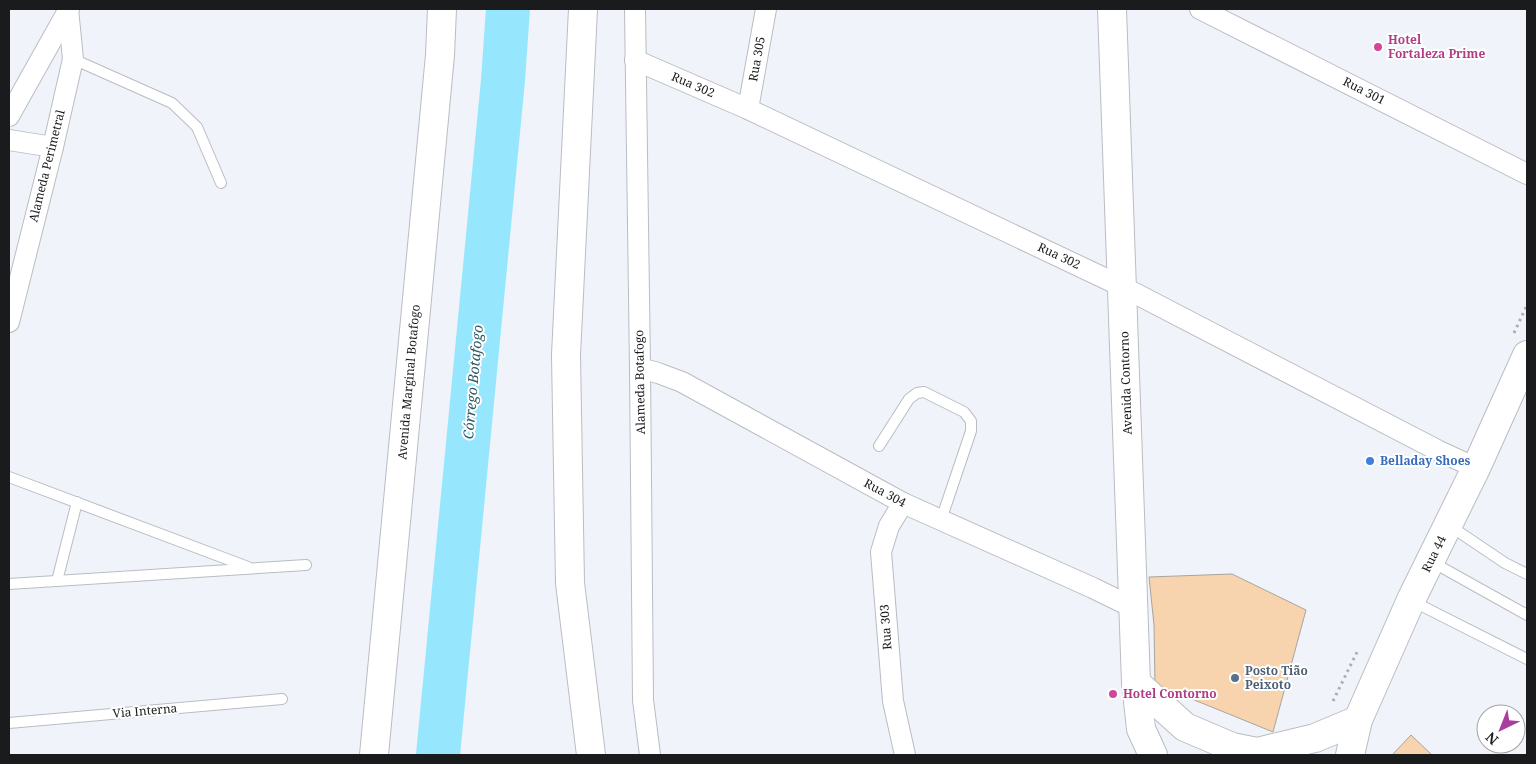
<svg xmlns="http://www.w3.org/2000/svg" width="1536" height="764" font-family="'Noto Serif',serif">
<rect width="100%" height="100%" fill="#f0f4fa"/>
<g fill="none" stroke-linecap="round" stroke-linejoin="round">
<path stroke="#96e7fe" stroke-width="44" d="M 438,755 L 503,80 L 508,9"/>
</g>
<g fill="#f7d4ae" stroke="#a9a49f">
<path d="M 1232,574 L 1306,610 L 1273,732 L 1155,684 L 1154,625 L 1149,577 Z"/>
<path d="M 1411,735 L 1432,755 L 1392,755 Z"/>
</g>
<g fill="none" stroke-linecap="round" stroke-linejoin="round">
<g stroke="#b9bdc3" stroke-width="12">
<g id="lane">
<path d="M 73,59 L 172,103 L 197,127 L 221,183"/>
<path d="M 879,446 L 909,399 L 917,393 L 924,392 L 964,412 L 971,421 L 971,431 L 941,520"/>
<path d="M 9,477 L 248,567"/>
<path d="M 1450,526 L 1505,563 L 1527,574"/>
<path d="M 1432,562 L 1527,615"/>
<path d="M 57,581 L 77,502"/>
<path d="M 9,584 L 306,565"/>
<path d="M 1412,601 L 1527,659"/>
<path d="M 9,723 L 282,699"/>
</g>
</g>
<g stroke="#b9bdc3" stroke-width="22">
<g id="street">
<path d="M 635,9 L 640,368 L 643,700 L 650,755"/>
<path d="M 1200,9 L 1527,174"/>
<path d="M 635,60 L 748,109 L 1123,287 L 1439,451 L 1476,468"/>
<path d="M 748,109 L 766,9"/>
<path d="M 9,116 L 69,9"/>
<path d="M 9,140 L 53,147"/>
<path d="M 9,322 L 53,147 L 73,59 L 68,9"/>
<path d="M 640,368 L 658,373 L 682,382 L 903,503 L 1093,588 L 1134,608"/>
<path d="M 903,503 L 889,526 L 881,552 L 893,701 L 905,755"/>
</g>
</g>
<g stroke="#b9bdc3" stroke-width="30">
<g id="secondary">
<path d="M 1112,9 L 1136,683 L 1141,729 L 1153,755"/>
<path d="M 1136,683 L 1185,727 L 1232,747 L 1257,752 L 1315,738 L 1358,720"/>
<path d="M 1350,755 L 1358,720 L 1411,600 L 1476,468 L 1527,355"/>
</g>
</g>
<g stroke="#b9bdc3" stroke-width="30">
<g id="primary">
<path d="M 583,9 L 566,355 L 570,583 L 591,755"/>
<path d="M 374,755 L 440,55 L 442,9"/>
</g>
</g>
<g stroke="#abaeb3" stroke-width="3" stroke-dasharray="2.5 4" stroke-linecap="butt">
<path d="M 1514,333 L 1527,305"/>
<path d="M 1333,701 L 1358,650"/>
</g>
<use href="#lane" stroke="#fff" stroke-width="10"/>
<use href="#street" stroke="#fff" stroke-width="20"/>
<use href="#secondary" stroke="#fff" stroke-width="28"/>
<use href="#primary" stroke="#fff" stroke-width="28"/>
</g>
<g fill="#d1479c" stroke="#fff" stroke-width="2">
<circle cx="1378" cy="47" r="5"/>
<circle cx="1113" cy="694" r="5"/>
</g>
<circle fill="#3f7fe0" stroke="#fff" stroke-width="2" cx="1370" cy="461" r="5"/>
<circle fill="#5c6f8a" stroke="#fff" stroke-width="2" cx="1235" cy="678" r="5"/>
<g text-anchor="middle" stroke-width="4" stroke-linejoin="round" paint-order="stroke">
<g font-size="12" font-weight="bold" fill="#b23c85" stroke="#fff" text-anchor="start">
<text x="1388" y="44">Hotel<tspan x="1388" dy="14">Fortaleza Prime</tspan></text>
<text x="1123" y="698">Hotel Contorno</text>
</g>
<g font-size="12" fill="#1a1b1d" stroke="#fff">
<text transform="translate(757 59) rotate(-80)" y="4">Rua 305</text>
<text transform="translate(693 85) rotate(23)" y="4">Rua 302</text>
<text transform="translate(1364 91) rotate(27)" y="4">Rua 301</text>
<text transform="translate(47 166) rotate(-76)" y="4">Alameda Perimetral</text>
<text transform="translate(1059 256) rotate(25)" y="4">Rua 302</text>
<text transform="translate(409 382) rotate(-85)" y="4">Avenida Marginal Botafogo</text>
<text transform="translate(640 382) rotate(-91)" y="4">Alameda Botafogo</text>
<text transform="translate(1126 383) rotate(-92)" y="4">Avenida Contorno</text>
<text transform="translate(885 493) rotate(28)" y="4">Rua 304</text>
<text transform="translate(1434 554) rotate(-64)" y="4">Rua 44</text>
<text transform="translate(886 627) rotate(-94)" y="4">Rua 303</text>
<text transform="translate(145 711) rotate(-5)" y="4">Via Interna</text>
</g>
<g font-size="12" font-weight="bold" fill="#366cbe" stroke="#fff" text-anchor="start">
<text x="1380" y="465">Belladay Shoes</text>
</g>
<g font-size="12" font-weight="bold" fill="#4e5e75" stroke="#fff" text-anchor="start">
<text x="1245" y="675">Posto Tião<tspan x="1245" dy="14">Peixoto</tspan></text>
</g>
<g font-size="14" font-style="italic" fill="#2c5a66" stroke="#fff">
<text transform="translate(473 382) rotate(-85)" y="5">Córrego Botafogo</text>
</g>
</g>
<rect width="1536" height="764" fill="none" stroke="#1a1b1d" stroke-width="20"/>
<g transform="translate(1501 729) rotate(223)"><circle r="24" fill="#ffffff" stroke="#a3a4a5"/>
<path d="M0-4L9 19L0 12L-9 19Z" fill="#aa3e9e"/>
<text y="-8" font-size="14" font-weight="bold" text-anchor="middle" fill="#1a1b1d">N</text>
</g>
</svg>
